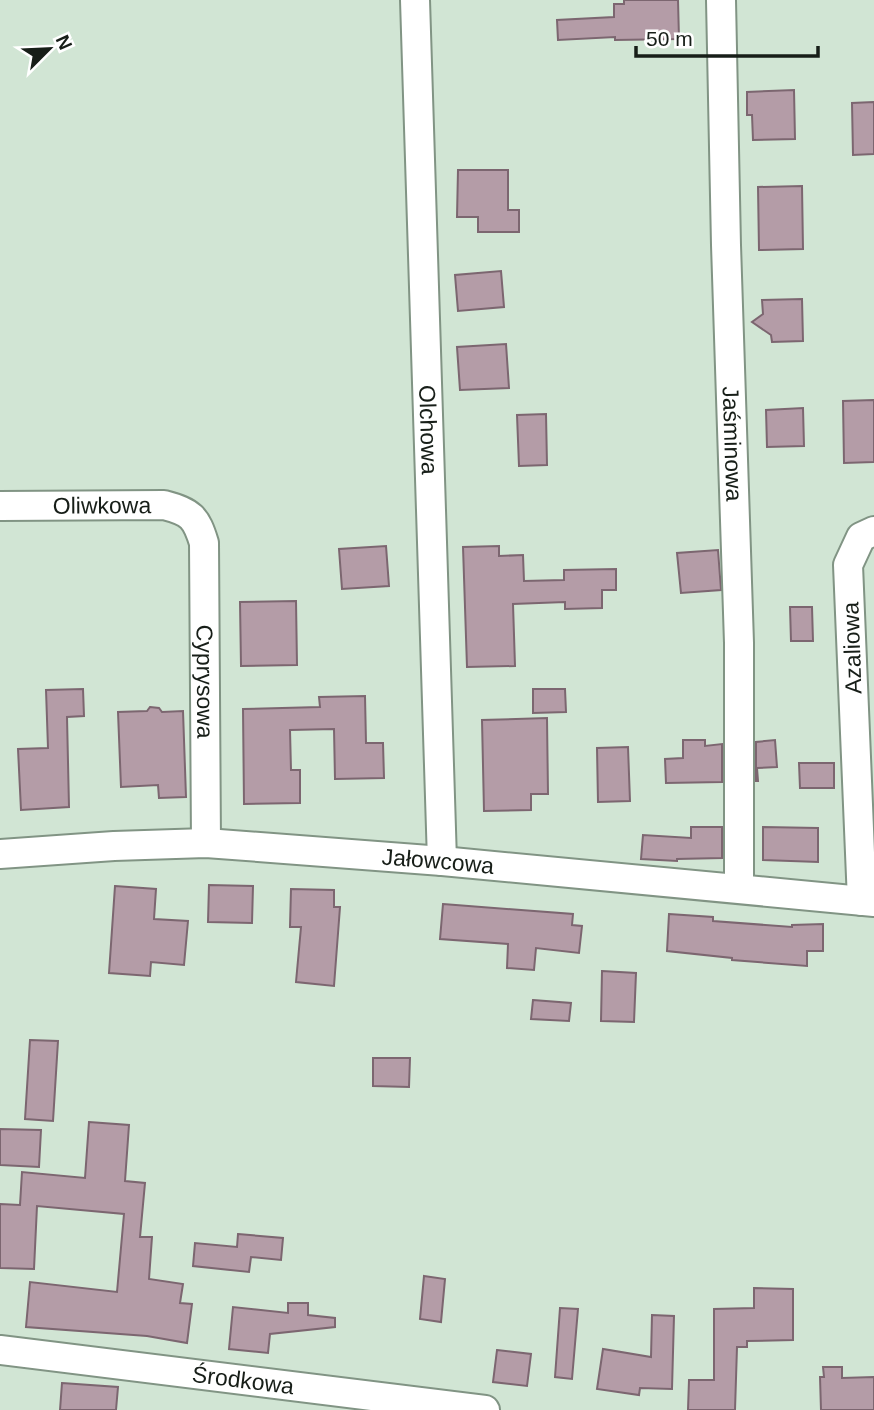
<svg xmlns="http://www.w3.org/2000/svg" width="874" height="1410" font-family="Helvetica,sans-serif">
<rect width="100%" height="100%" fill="#d1e5d4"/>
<g fill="#b49ca7" stroke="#7c6670" stroke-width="2">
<path d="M 624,0 L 678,0 L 679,39 L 615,40 L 615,37 L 558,40 L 557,20 L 614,17 L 614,4 L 624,4 Z"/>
<path d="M 794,90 L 795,139 L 753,140 L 752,115 L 747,115 L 747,92 Z"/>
<path d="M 874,102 L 874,154 L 853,155 L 852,103 Z"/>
<path d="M 458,170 L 508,170 L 508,210 L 519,210 L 519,232 L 478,232 L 478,217 L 457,217 Z"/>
<path d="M 802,186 L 803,249 L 759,250 L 758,187 Z"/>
<path d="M 501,271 L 504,307 L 458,311 L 455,275 Z"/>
<path d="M 802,299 L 803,341 L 772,342 L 771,335 L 752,322 L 763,314 L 762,300 Z"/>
<path d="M 506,344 L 509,388 L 460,390 L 457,347 Z"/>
<path d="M 874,400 L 874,462 L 844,463 L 843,401 Z"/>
<path d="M 803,408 L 804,446 L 767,447 L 766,410 Z"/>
<path d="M 546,414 L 547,465 L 519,466 L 517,415 Z"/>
<path d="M 386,546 L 389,586 L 342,589 L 339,549 Z"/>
<path d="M 499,546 L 499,556 L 523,555 L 524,581 L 564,580 L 564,570 L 616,569 L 616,590 L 602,590 L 602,608 L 565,609 L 565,602 L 513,604 L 515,666 L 467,667 L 463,547 Z"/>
<path d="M 718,550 L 721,590 L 681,593 L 677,553 Z"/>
<path d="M 296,601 L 297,665 L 241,666 L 240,602 Z"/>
<path d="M 790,607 L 812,607 L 813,641 L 791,641 Z"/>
<path d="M 83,689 L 84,716 L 67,717 L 69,807 L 21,810 L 18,749 L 48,748 L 46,690 Z"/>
<path d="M 533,689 L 565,689 L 566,712 L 533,713 Z"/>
<path d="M 365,696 L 366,743 L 383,743 L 384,778 L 335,779 L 334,729 L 290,730 L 291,770 L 300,770 L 300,803 L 244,804 L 243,709 L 320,707 L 319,697 Z"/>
<path d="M 150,707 L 159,708 L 162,712 L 183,711 L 186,797 L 159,798 L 158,785 L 121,787 L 118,712 L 147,711 Z"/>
<path d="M 547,718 L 548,794 L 531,794 L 531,810 L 484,811 L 482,720 Z"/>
<path d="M 683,740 L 705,740 L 705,746 L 722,744 L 722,782 L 666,783 L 665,759 L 683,758 Z"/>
<path d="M 775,740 L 777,767 L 757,768 L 758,781 L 756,781 L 756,742 Z"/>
<path d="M 628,747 L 630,801 L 598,802 L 597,748 Z"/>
<path d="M 799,763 L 834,763 L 834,788 L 800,788 Z"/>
<path d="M 691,827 L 722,827 L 722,858 L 677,859 L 677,861 L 641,859 L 643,835 L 691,838 Z"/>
<path d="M 763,827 L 818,828 L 818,862 L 763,860 Z"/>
<path d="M 209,885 L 253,886 L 252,923 L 208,922 Z"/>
<path d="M 115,886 L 156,889 L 154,919 L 188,921 L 184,965 L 151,962 L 150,976 L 109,973 Z"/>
<path d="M 291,889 L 334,890 L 334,907 L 340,907 L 334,986 L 296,982 L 301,927 L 290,927 Z"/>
<path d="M 443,904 L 573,914 L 572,925 L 582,926 L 579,953 L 536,948 L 534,970 L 507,968 L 508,944 L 440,939 Z"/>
<path d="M 669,914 L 713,917 L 713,921 L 792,927 L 792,925 L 823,924 L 823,951 L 807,951 L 807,966 L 732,960 L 732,958 L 667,951 Z"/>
<path d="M 602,971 L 636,973 L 634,1022 L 601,1021 Z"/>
<path d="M 533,1000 L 571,1003 L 569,1021 L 531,1019 Z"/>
<path d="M 30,1040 L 58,1041 L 53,1121 L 25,1119 Z"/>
<path d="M 373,1058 L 410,1058 L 409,1087 L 373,1086 Z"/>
<path d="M 89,1122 L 129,1125 L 125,1181 L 145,1183 L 140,1237 L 152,1237 L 149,1279 L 183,1284 L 180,1303 L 192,1304 L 187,1343 L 147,1336 L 26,1327 L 30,1282 L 117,1292 L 124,1214 L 37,1206 L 34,1269 L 0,1268 L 0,1204 L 20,1205 L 22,1172 L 85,1178 Z"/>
<path d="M 0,1129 L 41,1130 L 39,1167 L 0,1165 Z"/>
<path d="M 238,1234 L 283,1238 L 281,1260 L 251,1257 L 249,1272 L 193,1266 L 195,1243 L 237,1247 Z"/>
<path d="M 424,1276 L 445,1279 L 441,1322 L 420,1319 Z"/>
<path d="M 754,1288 L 793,1289 L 793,1340 L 747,1341 L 747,1347 L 737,1347 L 735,1410 L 688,1410 L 689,1380 L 714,1380 L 714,1309 L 754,1308 Z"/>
<path d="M 288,1303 L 308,1303 L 308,1315 L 335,1318 L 335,1327 L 270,1334 L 268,1353 L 229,1349 L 233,1307 L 288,1313 Z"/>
<path d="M 560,1308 L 578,1309 L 572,1379 L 555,1377 Z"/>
<path d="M 652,1315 L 674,1316 L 672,1389 L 640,1388 L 639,1395 L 597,1389 L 603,1349 L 651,1357 Z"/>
<path d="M 497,1350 L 531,1354 L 527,1386 L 493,1382 Z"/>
<path d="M 823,1367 L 842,1367 L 842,1378 L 874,1377 L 874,1410 L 821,1410 L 820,1377 L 824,1377 Z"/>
<path d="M 62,1383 L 118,1387 L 116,1410 L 60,1410 Z"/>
</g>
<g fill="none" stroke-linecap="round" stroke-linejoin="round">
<g stroke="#819484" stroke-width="32">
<g id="minor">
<path id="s1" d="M 415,0 L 442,861"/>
<path id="s2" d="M 721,0 L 726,245 L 739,643 L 739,888"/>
<path id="s3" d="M 0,506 L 164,505 C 191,512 196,517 204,543 L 206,843"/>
<path id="s4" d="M 0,854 L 114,846 L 206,843 L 442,861 L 874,902"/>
<path d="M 862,901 L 848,565 L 861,537 L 874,531"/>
<path id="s5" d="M 0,1350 L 485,1410"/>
</g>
</g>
<use href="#minor" stroke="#fff" stroke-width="28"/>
</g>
<g text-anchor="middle" stroke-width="5" stroke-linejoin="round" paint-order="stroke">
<g font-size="23" fill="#171e18" stroke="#fff">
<text dy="8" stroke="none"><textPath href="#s1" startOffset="430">Olchowa</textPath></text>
<text dy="8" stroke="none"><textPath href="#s2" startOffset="444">Jaśminowa</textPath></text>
<text dy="8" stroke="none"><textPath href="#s3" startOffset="102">Oliwkowa</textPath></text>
<text transform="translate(852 648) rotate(-92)" y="8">Azaliowa</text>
<text dy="8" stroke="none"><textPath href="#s3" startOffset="362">Cyprysowa</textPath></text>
<text dy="8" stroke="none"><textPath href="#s4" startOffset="439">Jałowcowa</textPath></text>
<text dy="8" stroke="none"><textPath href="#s5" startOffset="245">Środkowa</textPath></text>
</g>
</g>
<g transform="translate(49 49) rotate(66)" stroke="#ffffff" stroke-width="5" paint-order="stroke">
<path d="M0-5L12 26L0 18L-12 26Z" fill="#171e18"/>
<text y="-10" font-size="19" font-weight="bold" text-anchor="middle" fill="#171e18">N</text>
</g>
<path d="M636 46v10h182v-10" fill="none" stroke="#171e18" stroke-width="3.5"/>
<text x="646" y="46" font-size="21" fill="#171e18" stroke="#ffffff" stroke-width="5" paint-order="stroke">50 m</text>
</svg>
